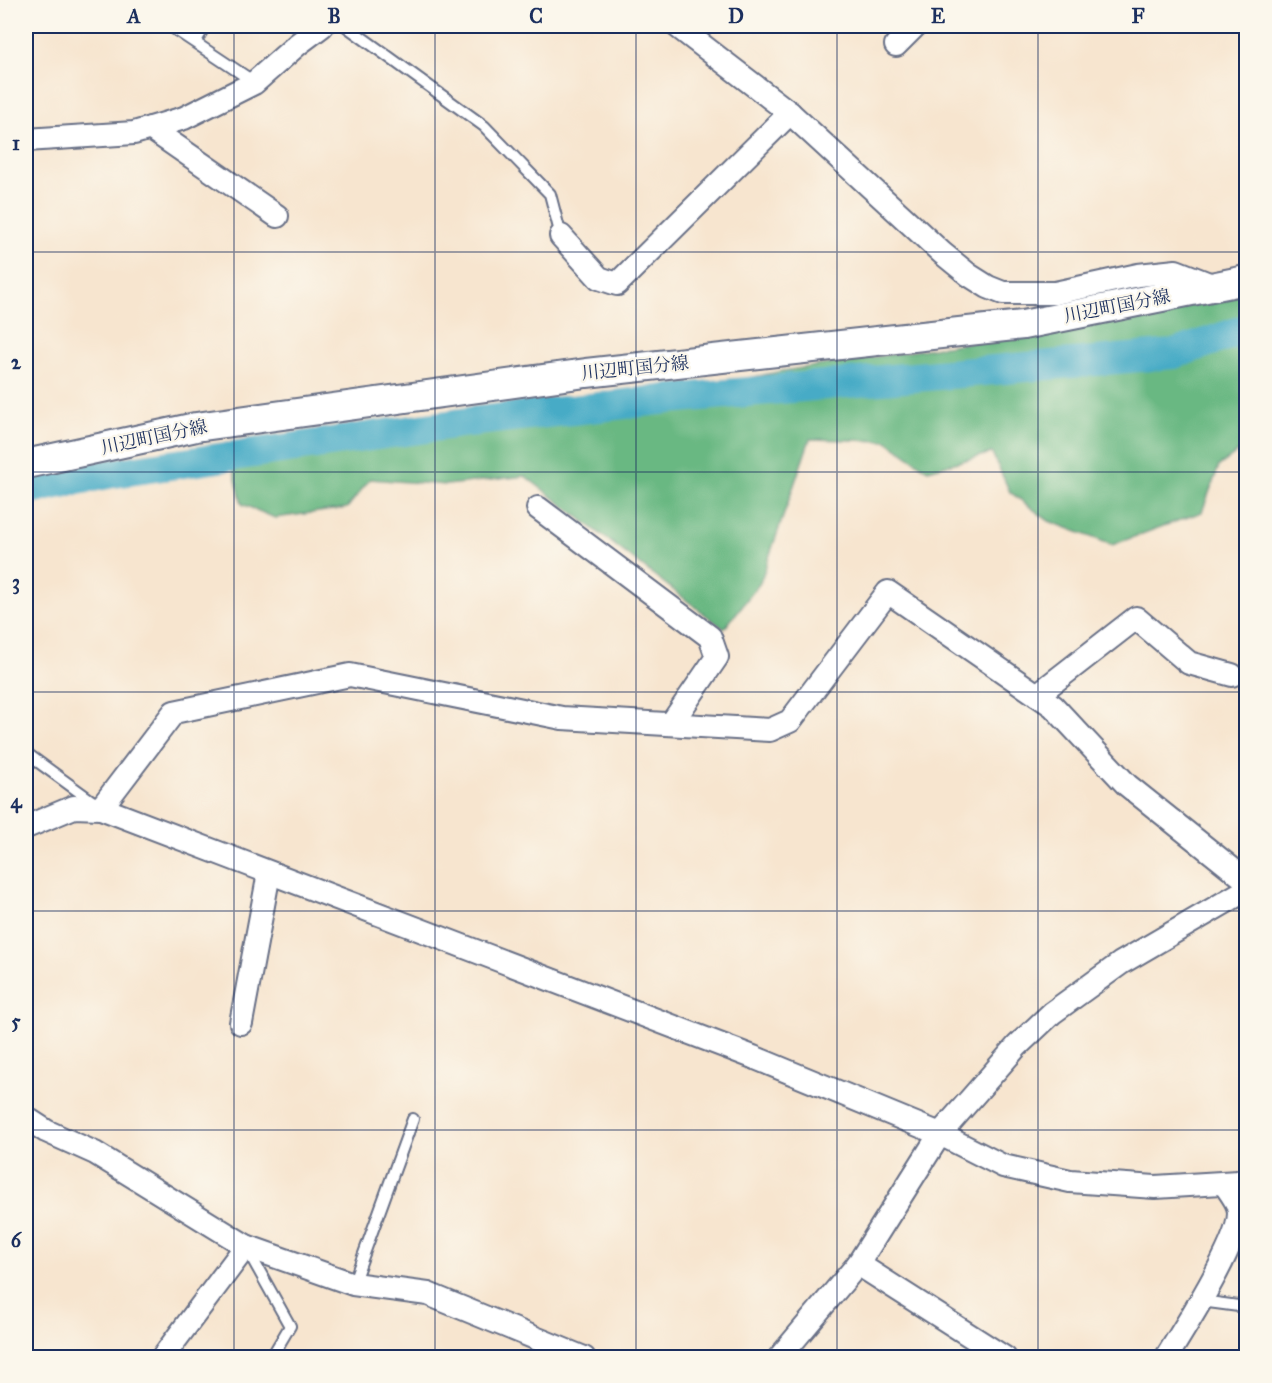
<svg xmlns="http://www.w3.org/2000/svg" width="1272" height="1383" font-family="'IM FELL Great Primer','Noto Serif JP',serif">
<rect width="100%" height="100%" fill="#fbf7ec"/>
<filter id="ink" filterUnits="userSpaceOnUse"><feTurbulence type="fractalNoise" baseFrequency=".0167" numOctaves="2"/><feDisplacementMap in="SourceGraphic" scale="12" xChannelSelector="R" yChannelSelector="G"/><feConvolveMatrix kernelMatrix="1 2 1 2 8 2 1 2 1" color-interpolation-filters="sRGB"/></filter>
<filter id="wash" filterUnits="userSpaceOnUse"><feTurbulence type="fractalNoise" baseFrequency=".008" numOctaves="4" result="noise"/><feDisplacementMap in="SourceGraphic" scale="24" xChannelSelector="R" yChannelSelector="G"/><feGaussianBlur stdDeviation="1.35" result="paint"/><feColorMatrix in="noise" values="0 0 0 0 0 0 0 0 0 0 0 0 0 0 0 0 0 1.4 0 .05"/><feComposite in="paint" operator="in"/></filter>
<g filter="url(#wash)">
<rect width="100%" height="100%" fill="#f7e5cf"/>
<path fill="#69b882" stroke="#427470" stroke-width="1.5" d="M 1246,282 L 1246,446 L 1219,466 L 1202,512 L 1112,545 L 1049,521 L 1010,492 L 992,453 L 928,470 L 887,441 L 810,439 L 760,583 L 724,629 L 525,476 L 447,485 L 370,479 L 347,508 L 275,518 L 242,504 L 233,467 L 317,457 L 542,420 L 783,371 L 1082,325 Z"/>
<g fill="none" stroke-linecap="round" stroke-linejoin="round">
<path stroke="#47abc6" stroke-width="30" d="M 26,490 L 108,474 L 468,422 L 668,399 L 1174,354 L 1246,329"/>
</g>
</g>
<g filter="url(#ink)">
<g fill="none" stroke-linecap="round" stroke-linejoin="round">
<g stroke="#686f86" stroke-width="14">
<g id="service">
<path d="M 170,26 L 254,82"/>
<path d="M 346,26 L 484,126 L 550,194 L 561,236"/>
<path d="M 196,41 L 205,26"/>
<path d="M 26,753 L 96,804"/>
<path d="M 247,1249 L 290,1326 L 271,1358"/>
<path d="M 353,1284 L 413,1119"/>
<path d="M 1201,1301 L 1246,1307"/>
</g>
</g>
<g stroke="#686f86" stroke-width="26">
<g id="minor">
<path d="M 677,26 L 790,113 L 942,253 L 969,275 L 988,287 L 1003,293 L 1055,293 L 1138,275 L 1176,271 L 1217,287"/>
<path d="M 896,45 L 915,26"/>
<path d="M 150,128 L 277,216"/>
<path d="M 26,140 L 134,133 L 184,118 L 254,83 L 298,44 L 322,26"/>
<path d="M 561,236 L 599,278 L 617,284 L 790,113"/>
<path d="M 538,508 L 710,637 L 717,657 L 671,724"/>
<path d="M 1037,695 L 1136,618 L 1189,663 L 1232,675"/>
<path d="M 101,808 L 174,712 L 350,675 L 562,718 L 770,730 L 790,721 L 888,592 L 1053,706 L 1127,785 L 1246,880"/>
<path d="M 26,827 L 74,807 L 101,808 L 753,1057 L 940,1134 L 1003,1166 L 1070,1181 L 1155,1187 L 1238,1182 L 1246,1179"/>
<path d="M 241,1023 L 269,873"/>
<path d="M 26,1118 L 46,1131 L 95,1153 L 246,1246 L 353,1284 L 428,1294 L 584,1358"/>
<path d="M 858,1264 L 1005,1358"/>
<path d="M 162,1358 L 246,1246"/>
<path d="M 779,1358 L 858,1264 L 940,1134 L 1017,1046 L 1052,1013 L 1121,963 L 1246,890"/>
<path d="M 1166,1358 C 1182,1332 1246,1233 1238,1207 C 1236,1199 1228,1190 1224,1183"/>
</g>
</g>
<g stroke="#686f86" stroke-width="32">
<path id="tertiary" d="M 26,464 L 196,427 L 586,373 L 1023,325 L 1246,280"/>
</g>
<use href="#service" stroke="#fff" stroke-width="10"/>
<use href="#minor" stroke="#fff" stroke-width="22"/>
<use href="#tertiary" stroke="#fff" stroke-width="28"/>
</g>
</g>
<path fill="none" stroke="#1b2f5e" stroke-width="1.5" stroke-opacity="0.55" d="M 234,26 L 234,1358M 435,26 L 435,1358M 636,26 L 636,1358M 837,26 L 837,1358M 1038,26 L 1038,1358M 26,252 L 1246,252M 26,472 L 1246,472M 26,692 L 1246,692M 26,911 L 1246,911M 26,1130 L 1246,1130"/>
<g text-anchor="middle" stroke-width="4.5" stroke-linejoin="round" paint-order="stroke">
<g font-size="18" fill="#1b2f5e" stroke="#fbf7ec">
<text transform="translate(1117 306) rotate(-11)" y="6">川辺町国分線</text>
<text transform="translate(635 368) rotate(-6)" y="6">川辺町国分線</text>
<text transform="translate(154 437) rotate(-12)" y="6">川辺町国分線</text>
</g>
</g>
<rect width="1272" height="1383" fill="none" stroke="#fbf7ec" stroke-width="66"/>
<rect x="33" y="33" width="1206" height="1317" fill="none" stroke="#1b2f5e" stroke-width="2"/>
<g font-size="20" text-anchor="middle" font-weight="bold" fill="#1b2f5e">
<text x="134" y="23">A</text>
<text x="334" y="23">B</text>
<text x="536" y="23">C</text>
<text x="736" y="23">D</text>
<text x="938" y="23">E</text>
<text x="1138" y="23">F</text>
<text x="16" y="150">1</text>
<text x="16" y="369">2</text>
<text x="16" y="589">3</text>
<text x="16" y="808">4</text>
<text x="16" y="1028">5</text>
<text x="16" y="1247">6</text>
</g>
</svg>
